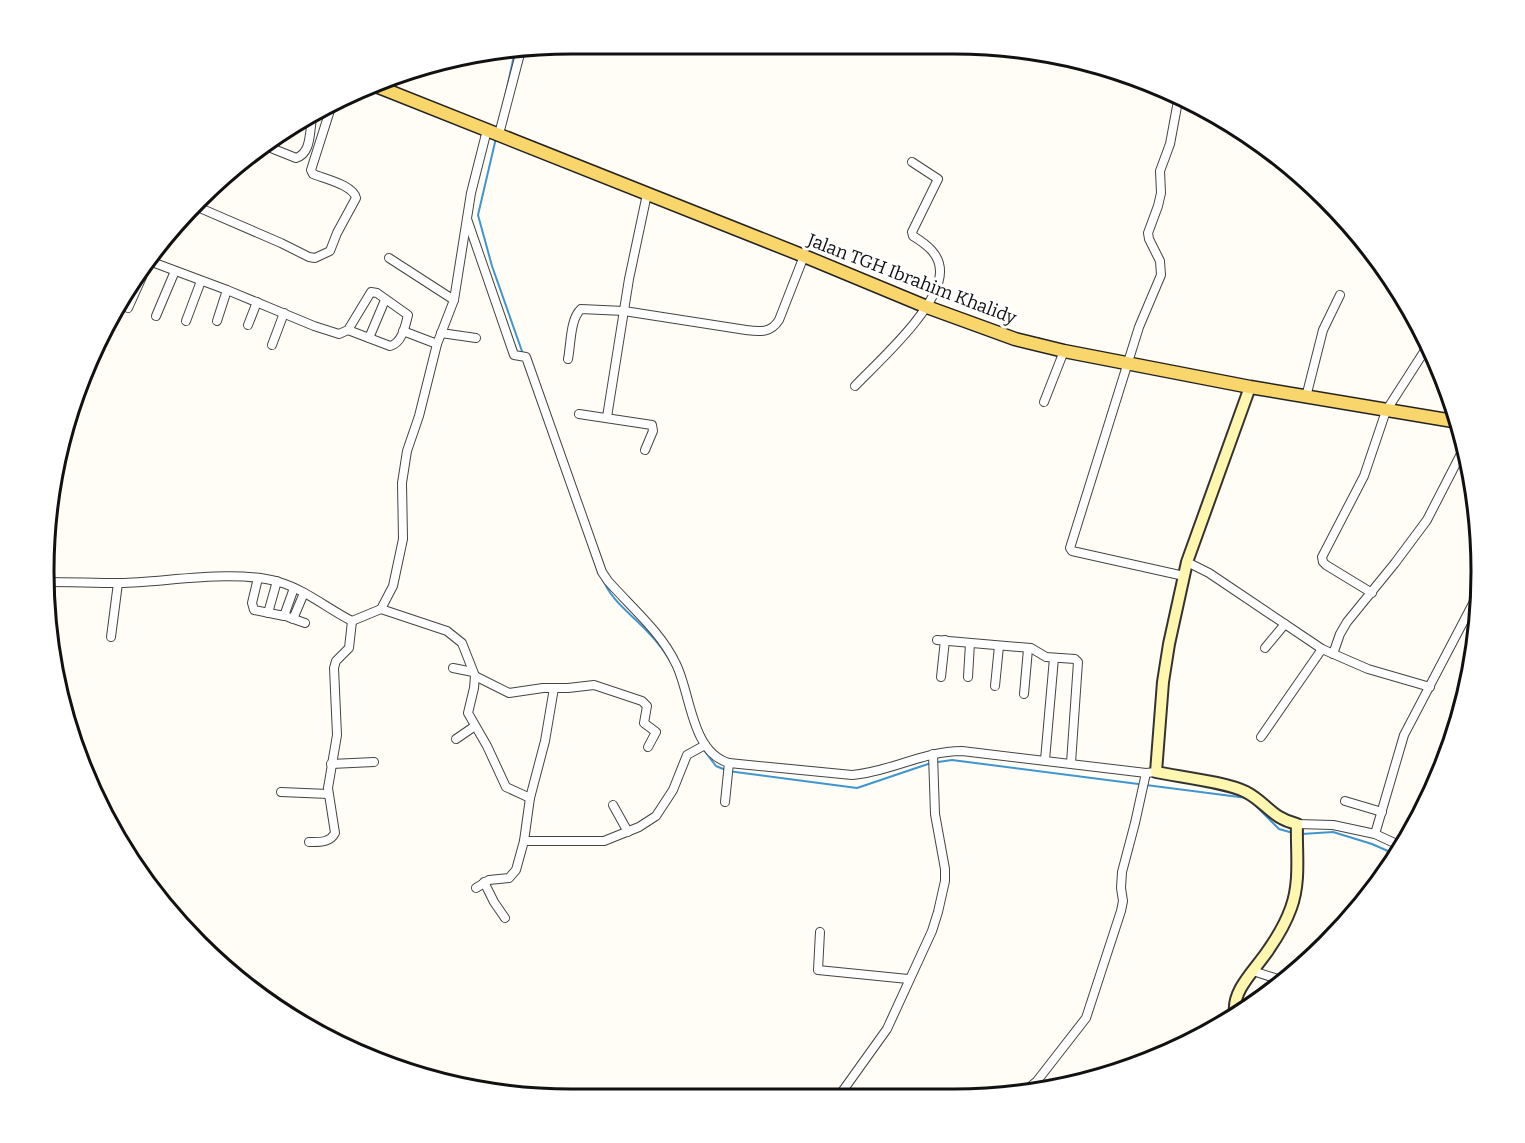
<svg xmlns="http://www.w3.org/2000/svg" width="1525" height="1143" font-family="Bitter,serif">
<rect width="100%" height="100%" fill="#fffdf5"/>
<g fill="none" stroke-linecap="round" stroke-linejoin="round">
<g stroke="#3f96cf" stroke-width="2">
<path d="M 505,97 L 515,51"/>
<path d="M 496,138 L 478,215 L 492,266 L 523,354"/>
<path d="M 602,577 C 610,600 630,613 646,630 C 657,641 667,654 674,668"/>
<path d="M 703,749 L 716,766 L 728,771 L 857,788 L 931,763 L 952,760 L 1247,798"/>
<path d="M 1251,801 L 1279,829 L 1293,833"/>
<path d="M 1302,834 L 1333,832 L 1372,844 L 1397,855"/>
</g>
<g stroke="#444" stroke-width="10">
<g id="street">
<path d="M 1178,101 L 1170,144 L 1160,171 L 1161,193 L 1158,206 L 1148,233 L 1149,239 L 1160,261 L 1161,275 L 1139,327 L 1070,548 L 1072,551 L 1184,576"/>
<path d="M 499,134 L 521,50"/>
<path d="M 266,146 L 296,158 C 314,152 308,126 314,112"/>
<path d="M 193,205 L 281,243 L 309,257 L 315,258 L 330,251 L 337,233 L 356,198 C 353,185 325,179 313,174 L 311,170 L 332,104"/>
<path d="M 467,219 L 514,355 L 526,357 L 602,572 L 608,581 C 632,608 661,632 676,664 C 691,694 691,752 729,763 L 852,775 C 890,772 923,751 962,751 L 1146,773 L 1156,772"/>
<path d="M 389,258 L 454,300"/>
<path d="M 152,262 L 227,290 L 314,326 L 339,334 L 348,330 L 390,346 C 402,343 405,327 408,315 L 377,293 L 371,292 L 348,330"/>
<path d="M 128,308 L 142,277"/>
<path d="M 156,316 L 175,271"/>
<path d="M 186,321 L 201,281"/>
<path d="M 217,321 L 227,290"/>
<path d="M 248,325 L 257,302"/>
<path d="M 403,331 L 437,344"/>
<path d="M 441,333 L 476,338"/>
<path d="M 369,338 L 385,300"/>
<path d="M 272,345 L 284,313"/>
<path d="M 568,359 C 571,344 570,319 581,309 L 624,311 L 746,330 C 760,332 771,333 779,320 L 804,256"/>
<path d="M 855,386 C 878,362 941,306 940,271 C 940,254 926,244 913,236 L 912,232 L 938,179 L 912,162"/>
<path d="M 1306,397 L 1323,330 L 1340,295"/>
<path d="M 1044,402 L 1064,351"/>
<path d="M 579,414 L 652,425 L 653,431 L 645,450"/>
<path d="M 607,417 L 629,279 L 647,194"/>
<path d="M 1187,562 L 1209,573 L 1322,649 L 1368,669 L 1430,687"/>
<path d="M 258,578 L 252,603 L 254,610 L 284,616 L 294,588"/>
<path d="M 46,582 C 71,582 95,583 120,583 C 167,582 235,569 279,582 C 306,590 328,609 352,621 L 381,609 L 393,586 L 403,539 L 402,483 L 407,451 L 419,416 L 437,344 L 454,300 L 471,193 L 487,130"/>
<path d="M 1372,593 L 1326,565 L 1323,562 L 1322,557 L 1364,476 L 1386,411 L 1429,344"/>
<path d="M 381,609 L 447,631 L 462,643 L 475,676 L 474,688 L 468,713 L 487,746 L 506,787 L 530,798"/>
<path d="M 268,613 L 277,581"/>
<path d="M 288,617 L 305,623"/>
<path d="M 293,619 L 304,593"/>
<path d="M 111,637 L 118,583"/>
<path d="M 937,640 L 1031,648 L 1046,657 L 1075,659 L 1078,662 L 1071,763"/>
<path d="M 1265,648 L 1285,624"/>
<path d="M 1333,654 L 1340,634 L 1347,622 L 1395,563 L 1427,520 L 1465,446"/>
<path d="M 453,668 L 473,672"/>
<path d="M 475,676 L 509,693 L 543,688 L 568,688 L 594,685 L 642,701 L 647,706 L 644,723 L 656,732 L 648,747"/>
<path d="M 941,677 L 945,640"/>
<path d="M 968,677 L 970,643"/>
<path d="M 995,686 L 999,646"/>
<path d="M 1024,694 L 1028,649"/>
<path d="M 1261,737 L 1322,649"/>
<path d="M 456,739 L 475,726"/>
<path d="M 1045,760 L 1054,658"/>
<path d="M 331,764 L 374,762"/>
<path d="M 281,792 L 328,794"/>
<path d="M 1345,801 L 1382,812"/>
<path d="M 725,802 L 729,763"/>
<path d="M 613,805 L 628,832"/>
<path d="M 1297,824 L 1333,825 L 1375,834 L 1403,847"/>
<path d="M 1375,834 L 1404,735 L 1479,592"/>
<path d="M 524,841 L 604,841 L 639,827 L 656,816 L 673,790 L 687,755 L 705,745"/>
<path d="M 309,842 C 319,842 330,843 335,833 L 328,788 L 337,735 L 334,668 L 336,661 L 349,648 L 352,621"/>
<path d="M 484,882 L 494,902 L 505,918"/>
<path d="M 476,888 L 489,880 L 509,878 L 516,870 L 524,841 L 530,798 L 545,741 L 554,688"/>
<path d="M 820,932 L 818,970 L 908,979"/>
<path d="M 1253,971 L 1284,981"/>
<path d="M 1020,1095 L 1037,1081 L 1086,1018 L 1121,911 L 1123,901 L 1121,888 L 1122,872 L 1135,823 L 1146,773"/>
<path d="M 839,1096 L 887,1029 L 932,931 L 938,912 L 945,881 L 945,869 L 935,814 L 933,754"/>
</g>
</g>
<g stroke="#333" stroke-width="14">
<path id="secondary" d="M 1235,1013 C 1232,989 1257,968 1269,949 C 1278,936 1286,922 1291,908 C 1301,881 1296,851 1297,824 C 1271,818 1267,803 1246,792 C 1226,782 1180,777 1156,772 L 1163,682 L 1169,644 L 1187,562 L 1250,387"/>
</g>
<g stroke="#222" stroke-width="15">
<path id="primary" d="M 376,86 L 804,256 L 927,307 L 1015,339 L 1064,351 L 1250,387 L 1459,422"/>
</g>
<use href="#street" stroke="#fff" stroke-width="8"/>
<use href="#secondary" stroke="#fff6b0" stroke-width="10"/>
<use href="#primary" stroke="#f9d66b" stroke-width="12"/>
</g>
<g text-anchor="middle" stroke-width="6" stroke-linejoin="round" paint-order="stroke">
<g font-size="18" fill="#111" stroke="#fff">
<text transform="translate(912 279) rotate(21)" y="6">Jalan TGH Ibrahim Khalidy</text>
</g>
</g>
<path d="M0 0H1525V1143H0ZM571 54H954A517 517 0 0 1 1471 571V572A517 517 0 0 1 954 1089H571A517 517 0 0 1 54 572V571A517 517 0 0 1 571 54Z" fill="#fff" fill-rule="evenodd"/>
<path fill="none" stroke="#111" stroke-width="3" d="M571 54H954A517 517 0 0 1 1471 571V572A517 517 0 0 1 954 1089H571A517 517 0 0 1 54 572V571A517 517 0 0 1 571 54Z"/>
</svg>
